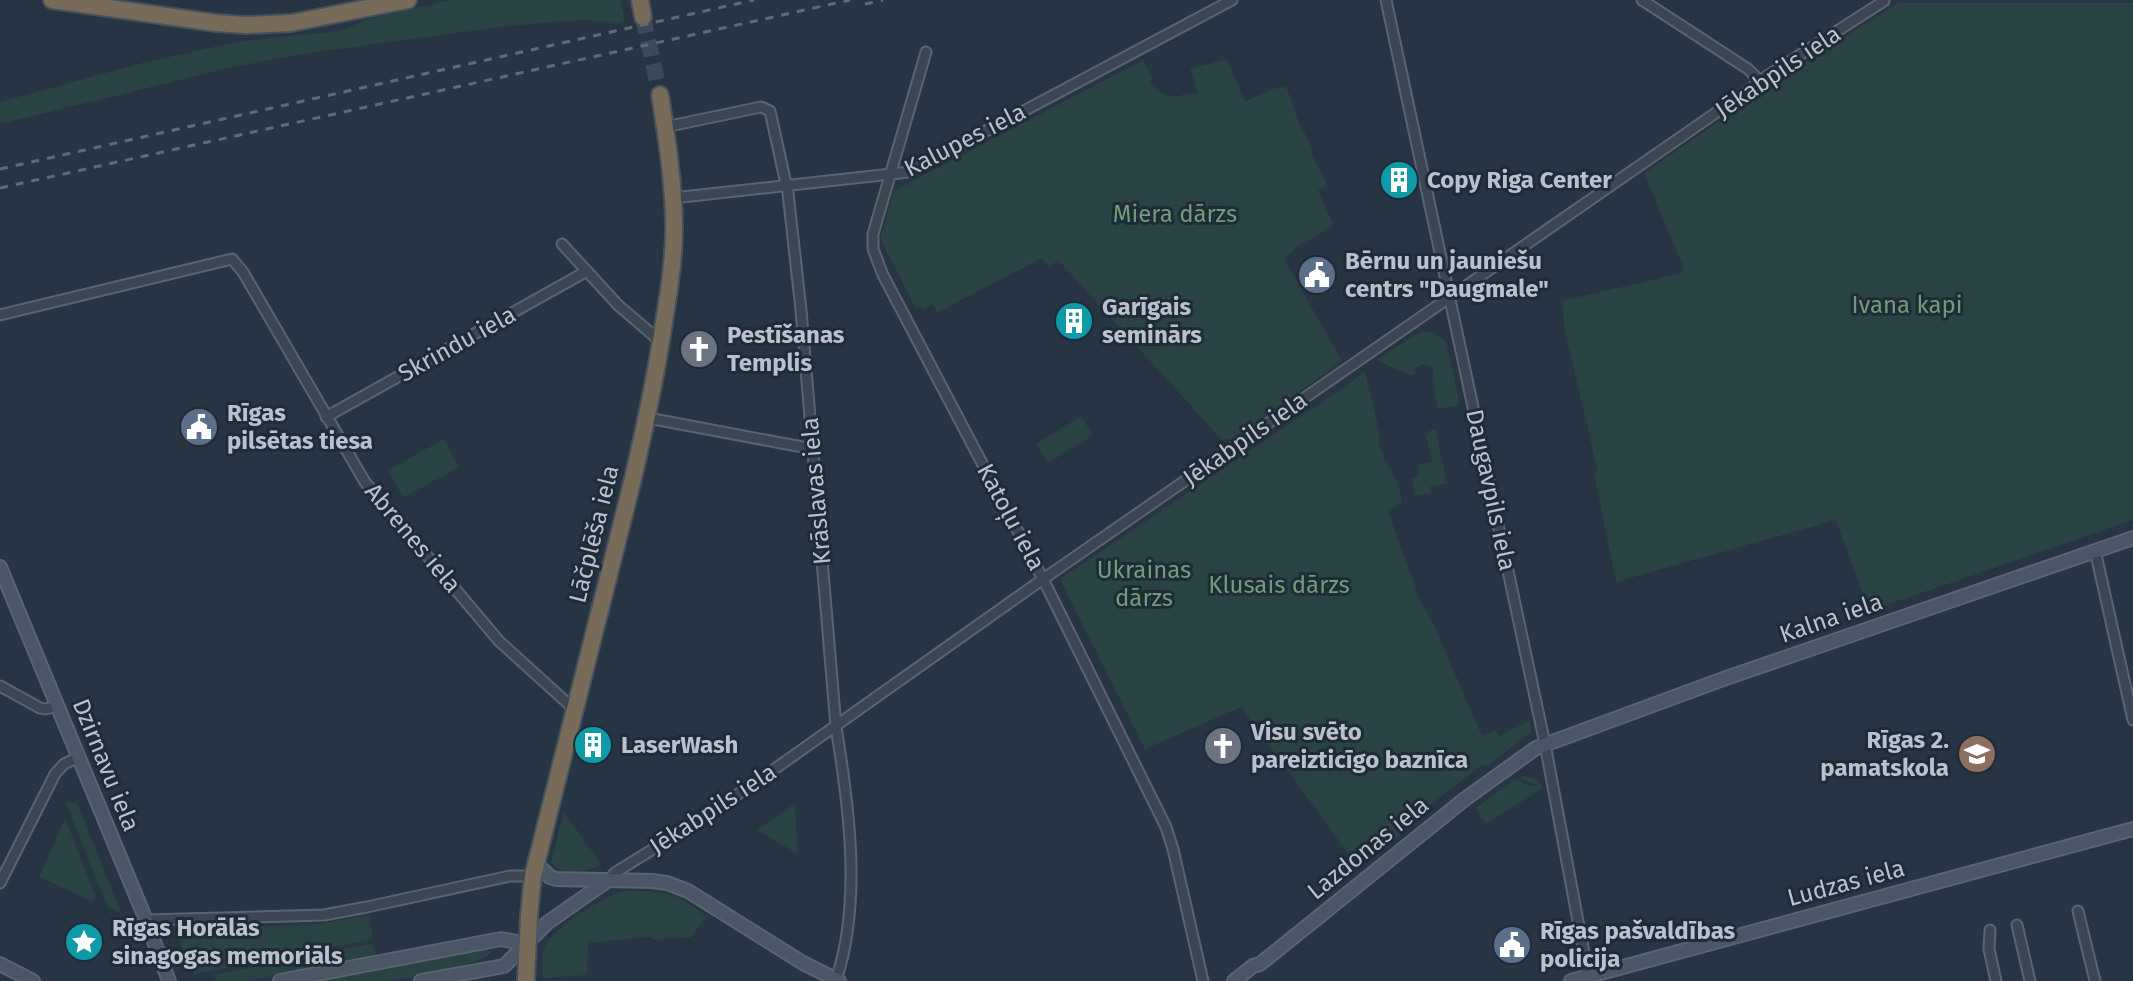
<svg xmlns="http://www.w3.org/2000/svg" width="2133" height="981" font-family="'Fira Sans',sans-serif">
<rect width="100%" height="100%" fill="#273443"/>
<g fill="#294244">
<path d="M 450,0 L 620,0 L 625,22 L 616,24 L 590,20 L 566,21 L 500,27 L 303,54 L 229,68 L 0,124 L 0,102 L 142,63 L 240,41 L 341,31 L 368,19 Z"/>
<path d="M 1898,3 L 2133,3 L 2133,520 L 1869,611 L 1836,520 L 1616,582 L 1594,474 L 1598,472 L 1565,332 L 1562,301 L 1681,273 L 1684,269 L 1644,173 L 1821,52 Z"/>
<path d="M 1227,59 L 1245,102 L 1275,88 L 1276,89 L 1286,86 L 1302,131 L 1305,133 L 1312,149 L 1311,153 L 1328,186 L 1318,190 L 1333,224 L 1332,227 L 1295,248 L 1284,259 L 1342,361 L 1233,439 L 1222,440 L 1058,260 L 1049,268 L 1042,258 L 937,313 L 933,304 L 924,309 L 922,306 L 916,309 L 882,242 L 881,235 L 894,191 L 1143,60 L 1153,79 L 1150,82 C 1160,94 1173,101 1187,93 L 1198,95 L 1190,69 Z"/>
<path d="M 1420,332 L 1433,332 L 1446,342 L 1460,405 L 1438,409 L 1432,379 L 1434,372 L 1431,366 L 1422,364 L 1416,367 L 1415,375 L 1407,374 L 1377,360 Z"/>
<path d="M 1365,371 L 1380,435 L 1378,441 L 1380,450 L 1383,450 L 1384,460 L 1387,460 L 1389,469 L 1392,469 L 1394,478 L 1397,478 L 1402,503 L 1388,512 L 1421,602 L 1433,623 L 1482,736 L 1496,730 L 1499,736 L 1530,720 L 1531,732 L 1489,765 L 1482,765 L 1420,813 L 1403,833 L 1358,867 L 1241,707 L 1145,749 L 1060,579 L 1347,385 Z"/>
<path d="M 1081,416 L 1093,435 L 1048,463 L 1036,444 Z"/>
<path d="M 1437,429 L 1436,433 L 1447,483 L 1430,487 L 1431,493 L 1415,496 L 1411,478 L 1419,476 L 1417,465 L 1432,462 L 1426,435 L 1429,434 L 1429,431 Z"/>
<path d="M 444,439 L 459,467 L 403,498 L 388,470 Z"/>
<path d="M 1524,776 L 1537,780 L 1543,788 L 1486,824 L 1475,809 L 1515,779 L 1530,786 L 1539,786 L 1518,778 Z"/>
<path d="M 66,802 L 77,803 L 121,913 L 107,907 Z"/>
<path d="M 794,804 L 795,805 L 798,854 L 757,830 Z"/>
<path d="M 564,812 L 601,864 C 588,872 560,877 551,862 Z"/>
<path d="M 65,818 L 96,897 L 91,901 L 39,877 Z"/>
<path d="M 625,891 C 664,891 674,891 706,916 L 692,937 L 654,940 L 649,937 L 588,943 L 587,975 L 542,978 C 543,968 541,955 545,946 C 554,927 605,895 625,891 Z"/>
<path d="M 369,915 L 373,939 L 194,974 L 174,928 L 312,925 Z"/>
<path d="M 369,944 L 374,947 L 377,957 L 246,981 L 216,981 L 214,975 Z"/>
<path d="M 485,949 L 492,952 C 475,968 409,979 384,981 C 361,981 338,981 315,981 Z"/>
</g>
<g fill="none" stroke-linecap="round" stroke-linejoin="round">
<path stroke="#3d4958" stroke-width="16" stroke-dasharray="16 8" stroke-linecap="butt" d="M 643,17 L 660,95"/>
<g stroke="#5a6470" stroke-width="13">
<g id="street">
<path d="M 1386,0 L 1545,744 L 1589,980"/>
<path d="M 1642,0 L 1748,69 L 1757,78 L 1756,83"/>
<path d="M 926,52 L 873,234 L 873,249 L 883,275 L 1043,579 L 1166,827 L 1173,849 L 1203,981"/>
<path d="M 665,127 L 761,107 L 770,111 L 788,193 L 801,310 L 836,727 C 849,806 862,903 836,980"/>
<path d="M 673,198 L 909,172 L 1232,0"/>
<path d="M 562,244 L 618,305 L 661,342"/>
<path d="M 0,315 L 232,259 L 243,272 L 365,482 L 499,641 L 575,710"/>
<path d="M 326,417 L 587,271"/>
<path d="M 648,418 L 813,449"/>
<path d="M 2095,550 L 2133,720"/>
<path d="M 0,686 L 40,708 L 45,709 L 58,706"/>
<path d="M 607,881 L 616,872 L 700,820 L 769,773 L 1036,584 L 1753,87 L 1756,83 L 1884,1"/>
<path d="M 0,883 L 55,774 L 64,764 L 79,757"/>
<path d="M 2078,911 L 2095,981"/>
<path d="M 146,920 L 324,915 L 367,907 L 510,876 L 533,876"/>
<path d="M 2017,925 L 2030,981"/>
<path d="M 1990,930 L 1989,949 L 1996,981"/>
</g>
</g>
<g stroke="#5a6470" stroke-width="16">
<g id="secondary">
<path d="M 0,567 L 146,920 L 169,981"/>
<path d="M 536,863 L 550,877 L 556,879 L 652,881 L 667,883 L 688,891 L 803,963 L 839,981"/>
<path d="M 0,964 L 33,981"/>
<path d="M 280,981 L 501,939 L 528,944"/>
<path d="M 421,981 L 504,966 L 547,923 L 607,881"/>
<path d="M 1234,981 L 1253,966 L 1260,964 L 1465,799 L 1536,748 L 1726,678 L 2133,538"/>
<path d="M 1571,981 L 2133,829"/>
</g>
</g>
<g stroke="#46515d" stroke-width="20">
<g id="highway">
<path d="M 52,0 L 216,23 L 246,25 L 291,23 L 408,0"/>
<path d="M 640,0 L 643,17"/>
<path d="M 526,981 L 529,916 L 533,876 L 632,483 C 645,427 657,372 665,315 C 670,286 674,258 674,229 C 674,184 667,139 660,95"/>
</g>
</g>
<use href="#street" stroke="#3c4653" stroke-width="9"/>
<use href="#secondary" stroke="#4a5566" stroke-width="12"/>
<use href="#highway" stroke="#796b59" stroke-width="16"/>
<g stroke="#5e6a7a" stroke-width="3" stroke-dasharray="8 8" stroke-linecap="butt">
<path d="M 865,4 L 883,0"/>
<path d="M 0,169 L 754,0"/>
<path d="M 0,188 L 850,0"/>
</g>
</g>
<defs>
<g id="building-disc" transform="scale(2)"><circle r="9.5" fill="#0f9aa8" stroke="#202b38"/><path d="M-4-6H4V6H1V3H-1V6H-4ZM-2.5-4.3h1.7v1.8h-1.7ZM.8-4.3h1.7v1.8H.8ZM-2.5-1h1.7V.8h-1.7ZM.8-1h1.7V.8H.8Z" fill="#fff"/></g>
<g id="civic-disc" transform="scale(2)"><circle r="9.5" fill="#5c6f8a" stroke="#202b38"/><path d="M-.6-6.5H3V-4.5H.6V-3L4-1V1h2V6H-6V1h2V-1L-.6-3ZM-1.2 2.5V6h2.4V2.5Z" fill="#fff"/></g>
<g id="church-disc" transform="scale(2)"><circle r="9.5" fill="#6b7280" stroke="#202b38"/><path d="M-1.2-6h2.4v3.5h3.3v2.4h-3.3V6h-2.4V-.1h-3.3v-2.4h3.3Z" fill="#fff"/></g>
<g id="school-disc" transform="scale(2)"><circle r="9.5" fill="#8d6e63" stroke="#202b38"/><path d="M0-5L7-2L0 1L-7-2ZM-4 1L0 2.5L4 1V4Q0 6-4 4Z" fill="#fff"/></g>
<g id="sight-disc" transform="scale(2)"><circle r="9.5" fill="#0f9aa8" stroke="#202b38"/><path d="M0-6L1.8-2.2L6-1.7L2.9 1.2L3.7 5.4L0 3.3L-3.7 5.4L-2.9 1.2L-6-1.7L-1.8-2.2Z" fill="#fff"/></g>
</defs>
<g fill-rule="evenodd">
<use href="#building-disc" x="1399" y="180"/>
<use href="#civic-disc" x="1317" y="275"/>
<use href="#building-disc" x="1074" y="321"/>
<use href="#church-disc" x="699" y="349"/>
<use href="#civic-disc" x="199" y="427"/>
<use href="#building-disc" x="593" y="745"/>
<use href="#church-disc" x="1223" y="746"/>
<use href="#school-disc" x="1977" y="754"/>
<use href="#sight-disc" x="84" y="942"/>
<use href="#civic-disc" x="1512" y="945"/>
</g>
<g text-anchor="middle" stroke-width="6" stroke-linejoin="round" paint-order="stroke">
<g font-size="24" fill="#b9c1cc" stroke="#202b38">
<text transform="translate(1778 72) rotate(-34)" y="8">Jēkabpils iela</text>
<text transform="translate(965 140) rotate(-27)" y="8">Kalupes iela</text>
<text transform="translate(457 344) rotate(-29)" y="8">Skrindu iela</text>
<text transform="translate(1245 439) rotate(-35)" y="8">Jēkabpils iela</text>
<text transform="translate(1491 490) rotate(78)" y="8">Daugavpils iela</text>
<text transform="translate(816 491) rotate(-95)" y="8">Krāslavas iela</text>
<text transform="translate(1011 517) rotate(62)" y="8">Katoļu iela</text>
<text transform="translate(594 534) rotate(-76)" y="8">Lāčplēša iela</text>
<text transform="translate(413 538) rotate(50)" y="8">Abrenes iela</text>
<text transform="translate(1831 618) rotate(-19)" y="8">Kalna iela</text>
<text transform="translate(106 765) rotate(68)" y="8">Dzirnavu iela</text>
<text transform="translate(713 809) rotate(-33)" y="8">Jēkabpils iela</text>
<text transform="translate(1368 848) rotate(-39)" y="8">Lazdonas iela</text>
<text transform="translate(1846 883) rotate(-15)" y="8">Ludzas iela</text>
</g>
<g font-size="24" font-weight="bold" fill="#b9c1cc" stroke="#202b38" text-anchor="start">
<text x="1427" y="188">Copy Riga Center</text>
<text x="1345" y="269">Bērnu un jauniešu<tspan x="1345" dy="28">centrs "Daugmale"</tspan></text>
<text x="1102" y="315">Garīgais<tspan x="1102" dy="28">seminārs</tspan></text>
<text x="727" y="343">Pestīšanas<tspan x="727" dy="28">Templis</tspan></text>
<text x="227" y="421">Rīgas<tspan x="227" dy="28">pilsētas tiesa</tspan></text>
<text x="1251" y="740">Visu svēto<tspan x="1251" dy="28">pareizticīgo baznīca</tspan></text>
<text x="1949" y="748" text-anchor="end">Rīgas 2.<tspan x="1949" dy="28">pamatskola</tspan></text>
<text x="621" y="753">LaserWash</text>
<text x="112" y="936">Rīgas Horālās<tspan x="112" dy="28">sinagogas memoriāls</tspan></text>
<text x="1540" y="939">Rīgas pašvaldības<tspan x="1540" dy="28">policija</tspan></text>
</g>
<g font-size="24" fill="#709d79" stroke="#202b38">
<text x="1175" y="222">Miera dārzs</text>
<text x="1907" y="313">Ivana kapi</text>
<text x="1144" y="578">Ukrainas<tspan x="1144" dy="28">dārzs</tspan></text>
<text x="1279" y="593">Klusais dārzs</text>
</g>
</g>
</svg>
